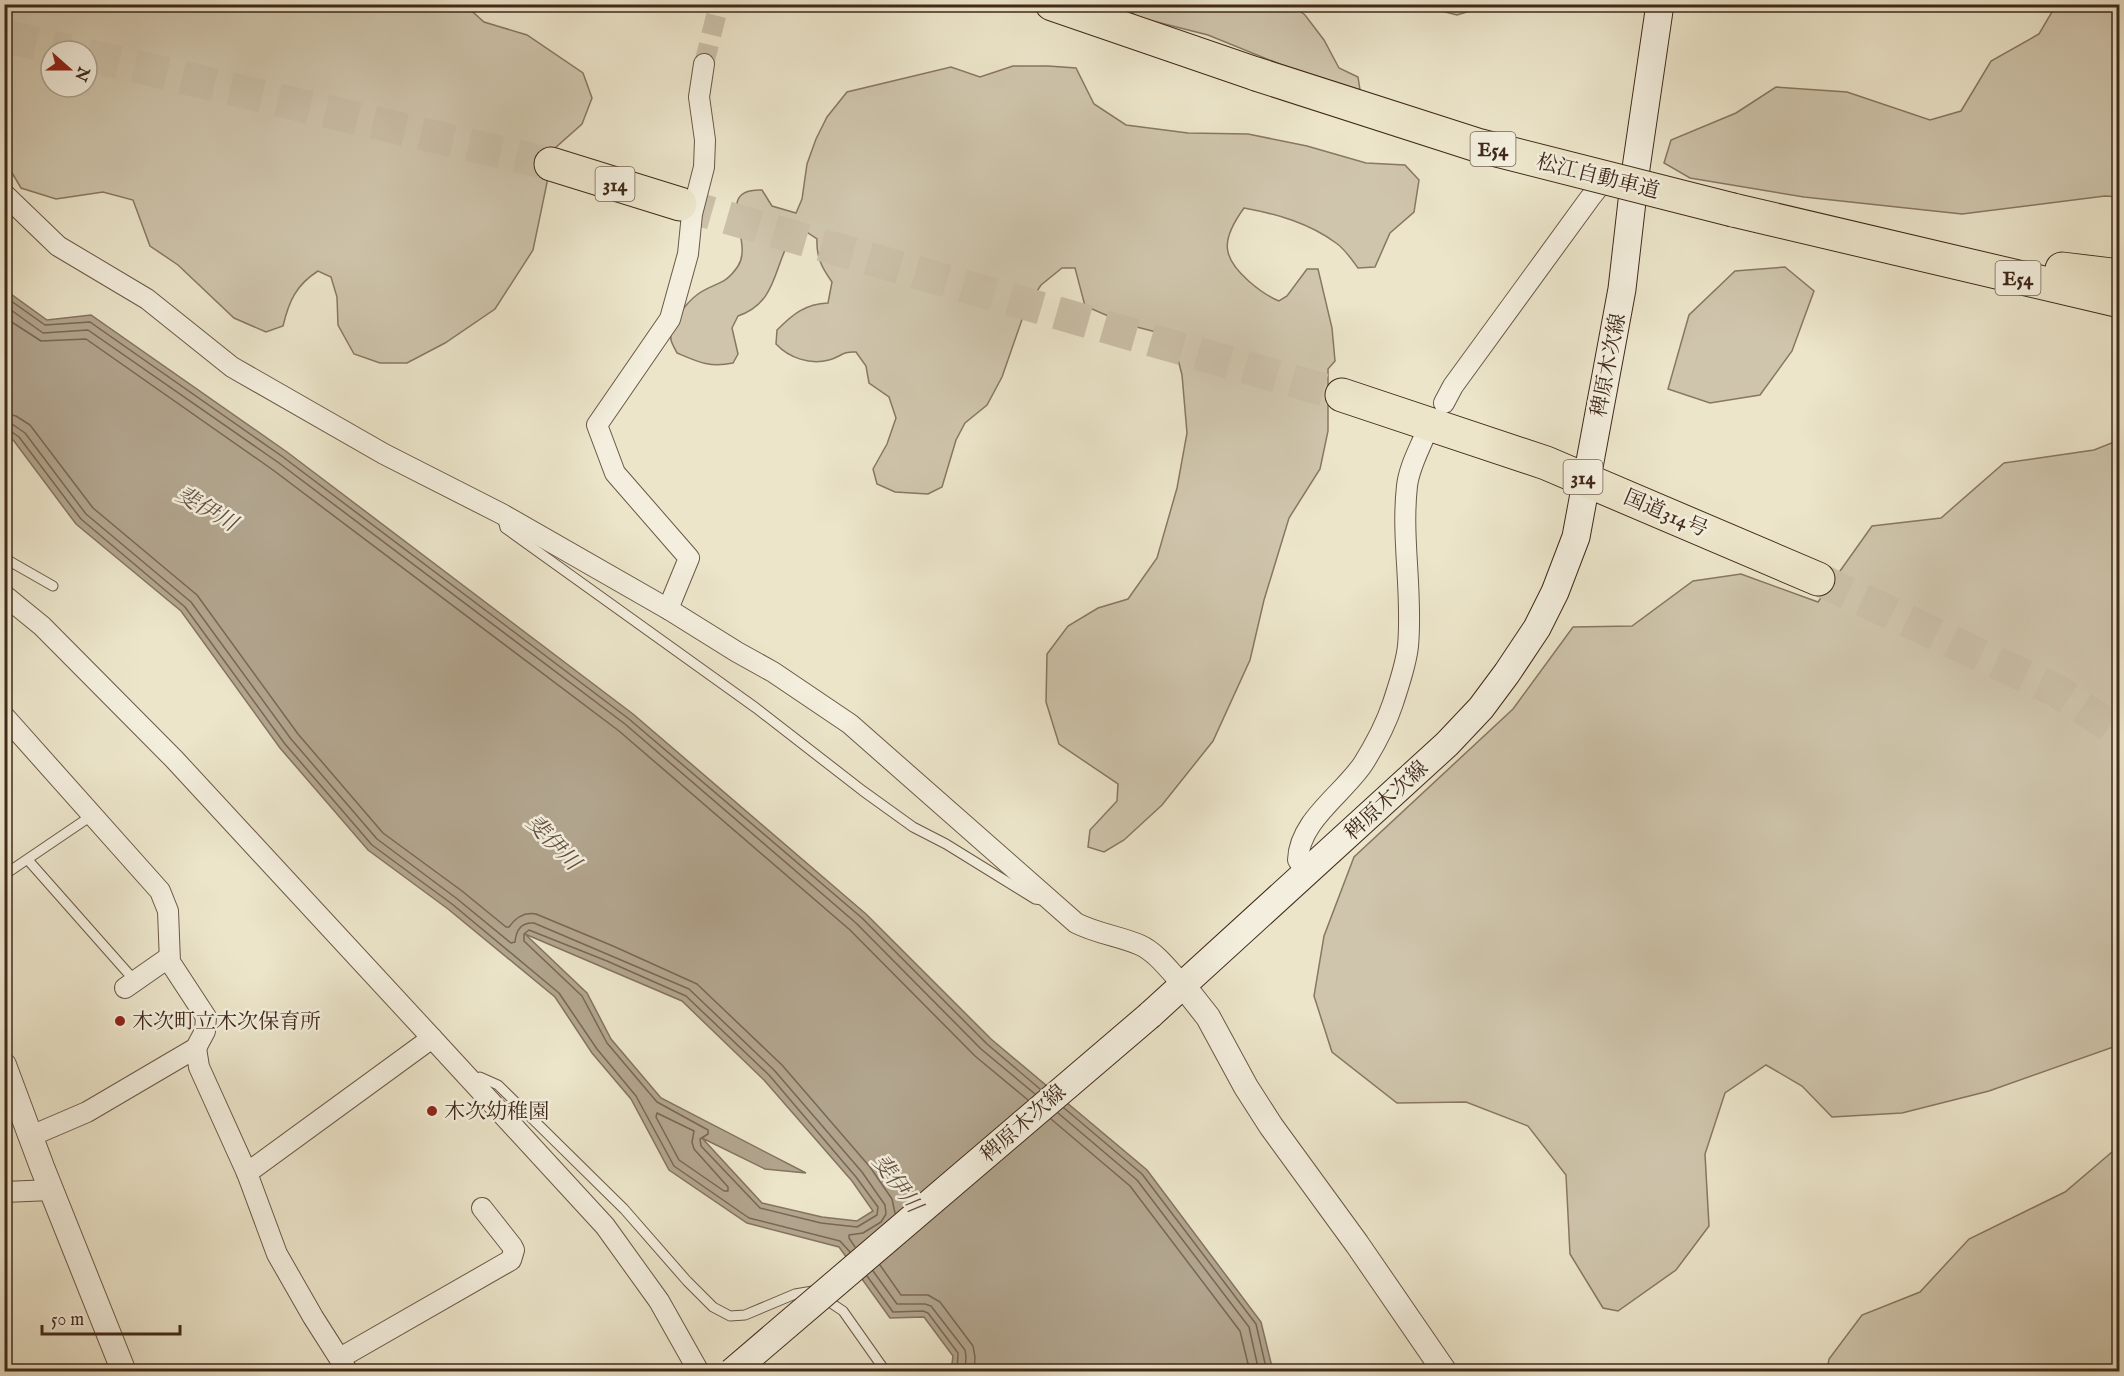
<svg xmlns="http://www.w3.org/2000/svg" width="2124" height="1376" font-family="'IM FELL English','Noto Serif JP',serif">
<rect width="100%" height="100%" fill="#ece5ca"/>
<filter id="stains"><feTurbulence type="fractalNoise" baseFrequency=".00333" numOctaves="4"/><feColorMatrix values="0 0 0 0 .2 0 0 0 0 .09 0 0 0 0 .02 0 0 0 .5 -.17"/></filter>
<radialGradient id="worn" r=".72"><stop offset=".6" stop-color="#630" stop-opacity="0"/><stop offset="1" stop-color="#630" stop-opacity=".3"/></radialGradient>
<g fill="#cfc5ac" stroke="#887763" stroke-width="1.5" fill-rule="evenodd">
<path d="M 5,5 L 465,5 L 484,22 L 527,35 L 583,73 L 592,98 L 582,124 L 554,149 L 533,250 L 495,309 L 445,343 L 407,363 L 380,363 L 354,354 L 338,325 L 337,297 L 331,277 L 318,271 C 296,285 289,301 283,326 L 266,332 L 234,318 L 178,265 L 150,246 L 133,200 L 103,192 L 56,199 L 21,188 L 5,161 ZM 51,51 L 87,51 L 87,87 L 51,87 Z"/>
<path d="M 1123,5 L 1292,5 L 1305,15 L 1324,40 L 1339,68 L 1358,77 L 1360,90 L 1282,65 L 1208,35 L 1137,17 Z"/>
<path d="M 1418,5 L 1490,5 L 1457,15 Z"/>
<path d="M 2056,5 L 2119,5 L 2119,197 L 2105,196 L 1962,214 L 1804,197 L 1690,178 L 1664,163 L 1671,140 L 1736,113 L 1776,87 L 1847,92 L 1930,120 L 1961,111 L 1991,61 L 2039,34 Z"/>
<path d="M 1013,66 L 1048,66 L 1076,68 L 1094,104 L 1126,125 L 1188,133 L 1248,134 L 1307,146 L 1366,163 L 1405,165 L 1419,180 L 1414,212 L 1390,233 L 1375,267 L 1358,268 C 1352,260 1345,249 1336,243 C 1309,223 1277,214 1244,208 C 1236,219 1224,237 1228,252 C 1232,271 1262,294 1279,301 L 1287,296 L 1307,269 L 1318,269 L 1332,328 L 1335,361 L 1328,369 L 1328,431 L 1320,469 L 1289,518 L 1264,600 L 1250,660 L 1213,741 L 1162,805 L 1124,840 L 1104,852 L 1088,847 L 1090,830 L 1117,801 L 1118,784 L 1059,744 L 1046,702 L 1047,654 L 1068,626 L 1098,608 L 1128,599 L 1157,558 L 1177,488 L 1187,433 L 1182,375 L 1172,336 L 1129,325 L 1085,306 L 1075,268 L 1062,268 L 1041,285 L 1026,308 L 1002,377 L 987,405 L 965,423 L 956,440 L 942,487 L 928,494 L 895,492 L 877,484 L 873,469 L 887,444 L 896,418 L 889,397 L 869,383 L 866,366 L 856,352 C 842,351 841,357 829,360 C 810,365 789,358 776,344 L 777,330 C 793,314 805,304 828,303 L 832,282 C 822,268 816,257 817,239 L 808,233 L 796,232 C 772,261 781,301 738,316 L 732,328 L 738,354 L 733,363 C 710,368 698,362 677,353 C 675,349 672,344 671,340 C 669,324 686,303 698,294 C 715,282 725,286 738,266 C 755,241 711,188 762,190 L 772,206 L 796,213 L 802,199 L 807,164 L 816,139 L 827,117 L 847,92 L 951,67 L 980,77 Z"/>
<path d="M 1785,267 L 1814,291 L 1792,351 L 1760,395 L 1710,403 L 1668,389 L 1689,315 L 1735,271 Z"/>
<path d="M 2119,440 L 2119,1045 L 1989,1091 L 1902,1113 L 1832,1117 L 1802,1086 L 1766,1065 L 1725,1093 L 1705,1154 L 1709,1226 L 1676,1270 L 1618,1311 L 1603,1308 L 1570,1254 L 1566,1175 L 1528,1126 L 1466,1102 L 1397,1103 L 1332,1052 L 1314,996 L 1324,936 L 1354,857 L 1513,709 L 1573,627 L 1632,626 L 1693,581 L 1741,574 L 1818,602 L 1872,526 L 1941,518 L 2004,463 L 2094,450 Z"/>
<path d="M 2119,1146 L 2119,1371 L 1827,1371 L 1829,1359 L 1862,1315 L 1920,1292 L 1969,1239 L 2065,1192 Z"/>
</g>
<path fill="#b2a58e" stroke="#847360" stroke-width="1.5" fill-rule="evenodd" d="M 4,289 L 47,320 L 91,315 L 287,452 L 633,714 L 866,914 L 991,1039 L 1147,1170 L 1261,1322 L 1273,1371 L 951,1371 L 953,1356 L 924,1317 L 890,1318 L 839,1247 L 747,1223 L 669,1170 L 631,1099 L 592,1053 L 555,997 L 448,909 L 368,850 L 280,748 L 181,611 L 76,524 L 14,441 L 5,434 ZM 525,934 L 682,1001 L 764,1080 L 852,1181 L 873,1211 L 857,1221 L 822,1217 L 762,1203 L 702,1138 L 765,1169 L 806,1173 L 661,1098 L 611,1039 L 587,993 Z"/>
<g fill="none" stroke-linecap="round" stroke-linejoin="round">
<g stroke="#796754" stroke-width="1.5">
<path d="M 4,296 L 45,325 L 90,322 L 283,457 L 629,719 L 862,918 L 987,1044 L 1040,1089"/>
<path d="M 4,305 L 43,333 L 88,330 L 279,463 L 625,724 L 856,923 L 981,1049 L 1035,1094"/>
<path d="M 4,317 L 41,341 L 86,339 L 273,470 L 619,731 L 850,930 L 975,1056 L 1028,1100"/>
<path d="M 4,413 L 16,416 L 30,425 L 93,508 L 197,595 L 298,734 L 383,833 L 462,891 L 506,927 L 509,927 C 516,917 524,912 536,914 L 613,946 L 697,984 L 782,1065 L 870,1167 L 892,1199 L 895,1213"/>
<path d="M 4,422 L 12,424 L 25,433 L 86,514 L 191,602 L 291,739 L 377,839 L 456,898 L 511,943 L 515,942 C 516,930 521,922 534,923 L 689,989 L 774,1070 L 862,1172 L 885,1205 L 886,1214 L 881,1222 L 863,1233 L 849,1235 L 849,1238 L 855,1247"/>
<path d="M 4,430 L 9,430 L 19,437 L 81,519 L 185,607 L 285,744 L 372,845 L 452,904 L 559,993 L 597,1049 L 636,1096 L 674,1166 L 749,1218 L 840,1241 L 850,1252"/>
<path d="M 529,930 L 607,961 L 686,996 L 769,1075 L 856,1177 L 878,1207 L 877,1215 L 857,1227 L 821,1223 L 760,1208 L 701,1146 L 700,1139 L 708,1134 L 708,1130 L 657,1102 L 607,1043 L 582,996 L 524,941 L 524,934 Z"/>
<path d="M 1064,1108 L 1142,1174 L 1256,1324 L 1267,1372"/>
<path d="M 657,1113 L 694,1131 L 692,1142 L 694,1149 L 728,1187 L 728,1191 L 724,1191 L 679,1160 L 656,1117 Z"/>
<path d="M 1058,1113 L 1137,1180 L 1249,1327 L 1259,1372"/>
<path d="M 1051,1119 L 1130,1186 L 1240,1331 L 1250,1372"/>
<path d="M 880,1265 L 901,1295 L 928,1295 L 940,1302 L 973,1346 L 975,1357 L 974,1372"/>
<path d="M 873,1271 L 897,1304 L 925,1304 L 931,1306 L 965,1350 L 966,1357 L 965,1372"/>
<path d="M 867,1276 L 893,1312 L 923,1311 L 928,1313 L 958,1353 L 957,1372"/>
</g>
<path stroke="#cabfa7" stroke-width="20" stroke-dasharray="20 10" stroke-linecap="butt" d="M 704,64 L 719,4"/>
<g stroke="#cabfa7" stroke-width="33" stroke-dasharray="33 16" stroke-linecap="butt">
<path d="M 4,36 L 69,51"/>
<path d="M 87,55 L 551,164"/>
<path d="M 680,204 L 1342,395"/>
<path d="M 1818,579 L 2057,691 L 2120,733"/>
</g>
<g stroke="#6b5846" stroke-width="11">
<g id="service">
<path d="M 502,516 L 505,528 L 756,708 L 863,791 L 913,827 L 946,844 L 1035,899 L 1042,900"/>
<path d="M 4,558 L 53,586"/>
<path d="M 28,860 L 135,981"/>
<path d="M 4,875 L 94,814"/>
<path d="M 473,1081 L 480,1077 L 498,1085 L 624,1209 L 687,1281 L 713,1307 L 730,1316 L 745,1315 L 795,1294 L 813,1291 L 843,1311 L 886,1372"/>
</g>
</g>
<g stroke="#6b5846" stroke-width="22">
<g id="minor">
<path d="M 4,194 L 58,246 L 147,299 L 232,367 L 384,454 L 502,514 L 668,609 L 737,652 L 773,672 L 850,724 L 1076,923 C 1098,934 1119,936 1140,945 C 1156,952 1170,971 1182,984"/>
<path d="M 1444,403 L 1453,386 L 1590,198 L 1602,183 L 1615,176"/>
<path d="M 4,595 L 42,626 L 174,759 L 432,1038"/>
<path d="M 668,609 L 689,558 L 615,473 L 597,425 L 670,319 L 688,254 L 692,214 L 704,167 L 705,140 L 699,97 L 704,64"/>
<path d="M 4,716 L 160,891 L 168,911 L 170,962 L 206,1017 L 205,1031 L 196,1048 L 87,1112 L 31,1136"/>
<path d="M 1307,872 L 1298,860 C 1299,821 1343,794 1363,764 C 1375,745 1386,724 1393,703 C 1399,684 1406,665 1408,646 C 1413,593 1401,539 1407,486 C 1409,468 1418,452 1425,435"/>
<path d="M 125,988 L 168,958"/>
<path d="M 196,1048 L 199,1067 L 247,1173 L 277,1254 L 313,1317 L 348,1372"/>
<path d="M 247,1173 L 432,1038 L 605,1226 L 659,1301 L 699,1372"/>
<path d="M 4,1192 L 51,1190"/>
<path d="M 340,1358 L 511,1260 L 514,1250 L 512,1246 L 482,1208"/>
</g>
</g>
<g stroke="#6b5846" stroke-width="26">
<g id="tertiary">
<path d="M 1182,984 L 1208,1017 L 1246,1087 L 1271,1126 L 1357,1244 L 1445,1372"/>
<path d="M 4,1065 L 42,1167 L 124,1372"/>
</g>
</g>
<g stroke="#40291a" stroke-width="29">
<path id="secondary" d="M 1150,1015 L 1447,744 L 1481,708 L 1507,673 L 1537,628 L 1555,592 L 1576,537 L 1622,289 L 1635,175 L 1660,4"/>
</g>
<g stroke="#40291a" stroke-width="35">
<g id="trunk">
<path d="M 551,164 L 680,204"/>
<path d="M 1342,395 L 1546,463 L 1818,579"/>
</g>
</g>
<g stroke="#40291a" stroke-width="35">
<g id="motorway">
<path d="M 1052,4 L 1256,74"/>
<path d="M 1733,210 L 2120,301"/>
<path d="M 2062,269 L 2120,276"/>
</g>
</g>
<use href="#service" stroke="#f3eedd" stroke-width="9"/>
<use href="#minor" stroke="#f3eedd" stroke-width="20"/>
<use href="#tertiary" stroke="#f3eedd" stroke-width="24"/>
<use href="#secondary" stroke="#f3eedd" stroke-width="27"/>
<use href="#trunk" stroke="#ece5ca" stroke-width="33"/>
<use href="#motorway" stroke="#ece5ca" stroke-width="33"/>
<g stroke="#40291a" stroke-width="29" stroke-linecap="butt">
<path id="secondary-bridge" d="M 732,1372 L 1150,1015"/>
</g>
<g stroke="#40291a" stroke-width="35" stroke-linecap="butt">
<path id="motorway-bridge" d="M 1256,74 L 1477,145 L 1733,210"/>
</g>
<use href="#secondary-bridge" stroke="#f3eedd" stroke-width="27"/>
<use href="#motorway-bridge" stroke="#ece5ca" stroke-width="33"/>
</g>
<g fill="#8f2418" stroke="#f3eedd" stroke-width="2">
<circle cx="120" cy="1021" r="6"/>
<circle cx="432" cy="1111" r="6"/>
</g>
<g text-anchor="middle" stroke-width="5" stroke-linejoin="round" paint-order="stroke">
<g fill="#f3eedd" stroke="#766454" stroke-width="1.5">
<rect x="1470.5" y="132" width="45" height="34" rx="4.5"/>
<rect x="595.5" y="167" width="39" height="34" rx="4.5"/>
<rect x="1995.5" y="261" width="45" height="34" rx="4.5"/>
<rect x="1563.5" y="460" width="39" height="34" rx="4.5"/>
</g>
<g font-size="20" font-weight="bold" fill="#40291a">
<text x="1493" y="156">E54</text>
<text x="615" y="191">314</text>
<text x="2018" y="285">E54</text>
<text x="1583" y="484">314</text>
</g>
<g font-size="21" fill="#40291a" stroke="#f3eedd">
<text transform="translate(1598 176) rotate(14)" y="7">松江自動車道</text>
<text transform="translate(1608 365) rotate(-79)" y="7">稗原木次線</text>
<text transform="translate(1666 513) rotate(23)" y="7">国道314号</text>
<text transform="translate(1386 800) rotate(-43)" y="7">稗原木次線</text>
<text transform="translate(1023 1123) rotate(-41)" y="7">稗原木次線</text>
</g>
<g font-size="21" fill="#40291a" stroke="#f3eedd" text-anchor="start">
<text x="132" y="1028">木次町立木次保育所</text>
<text x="444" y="1118">木次幼稚園</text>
</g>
<g font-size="22" font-style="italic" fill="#624e3d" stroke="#f3eedd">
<text transform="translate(207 508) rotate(30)" y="8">斐伊川</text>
<text transform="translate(554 842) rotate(46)" y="8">斐伊川</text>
<text transform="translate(898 1183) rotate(53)" y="8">斐伊川</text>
</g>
</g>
<rect width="2124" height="1376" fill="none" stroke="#ece5ca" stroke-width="24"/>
<rect x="6" y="6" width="2112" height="1364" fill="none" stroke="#40291a" stroke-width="3"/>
<rect x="12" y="12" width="2100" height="1352" fill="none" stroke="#40291a" stroke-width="1.5"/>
<g transform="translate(69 69) rotate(111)"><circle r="28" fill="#f3eedd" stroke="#ab9f8f" stroke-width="1.5"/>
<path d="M0-4.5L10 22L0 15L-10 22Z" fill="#8f2418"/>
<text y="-9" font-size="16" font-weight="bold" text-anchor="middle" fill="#40291a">N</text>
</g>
<path d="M42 1325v9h138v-9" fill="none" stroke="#40291a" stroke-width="3"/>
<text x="51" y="1325" font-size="18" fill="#40291a" stroke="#f3eedd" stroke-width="4.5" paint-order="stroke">50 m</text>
<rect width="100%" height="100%" filter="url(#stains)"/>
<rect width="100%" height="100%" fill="url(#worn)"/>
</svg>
